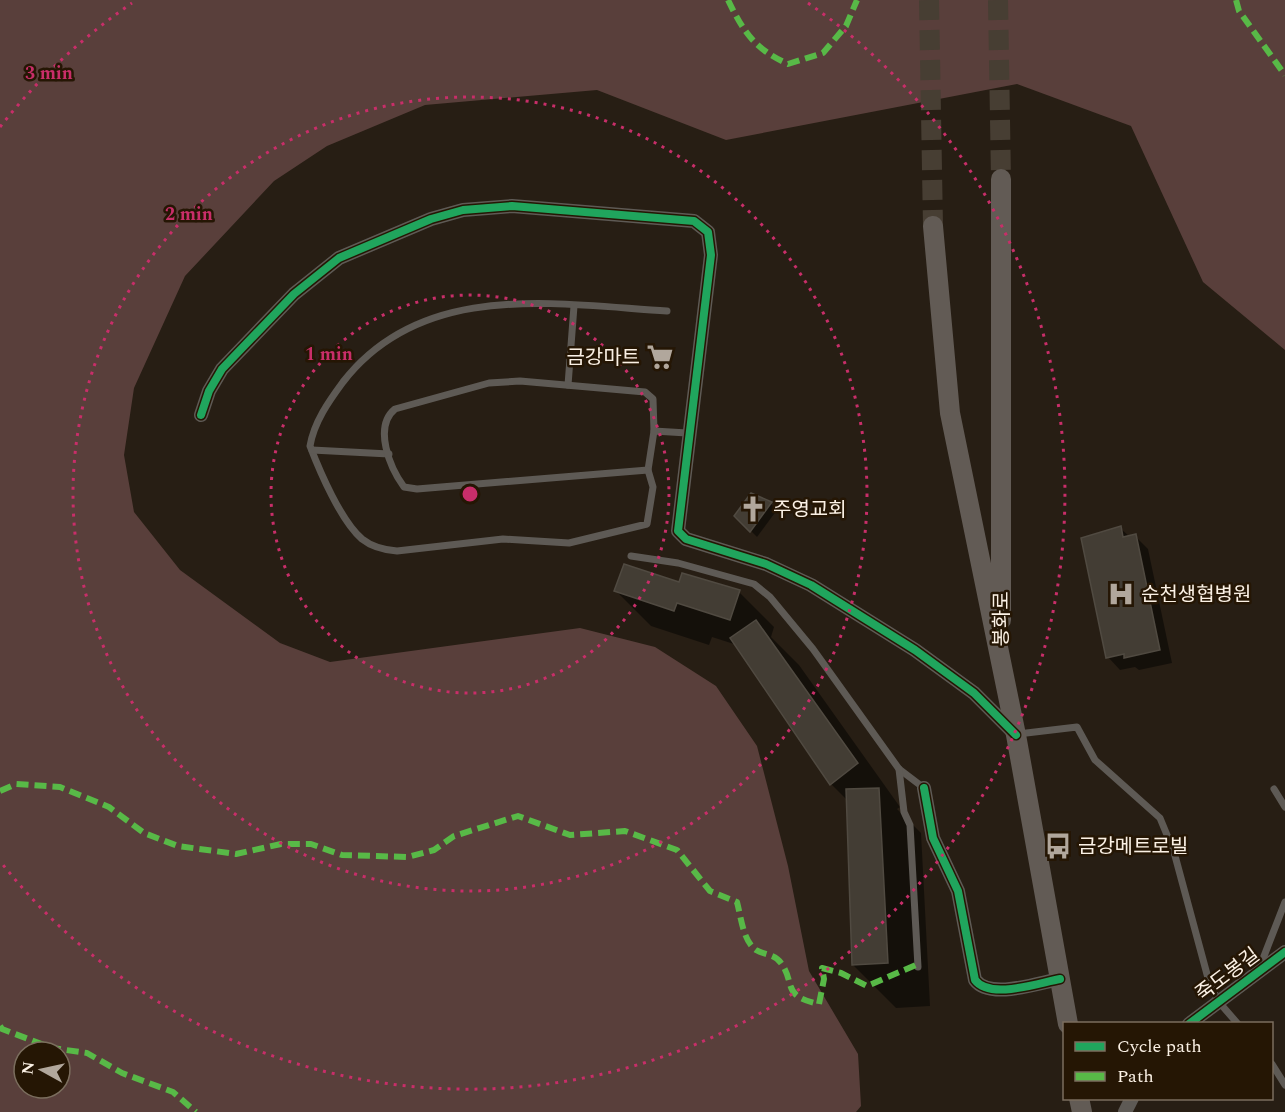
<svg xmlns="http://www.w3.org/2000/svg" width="1285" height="1112" font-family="Spectral,'Noto Sans KR',serif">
<rect width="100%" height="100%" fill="#271e14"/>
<path fill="#593f3b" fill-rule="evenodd" d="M 0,0 L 1285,0 L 1285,350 L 1203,282 L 1131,126 L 1017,84 L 726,140 L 597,90 L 425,105 L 327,146 L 274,181 L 185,276 L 134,388 L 124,455 L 134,512 L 180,570 L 280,643 L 330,662 L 580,628 L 655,647 L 716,686 L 757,746 L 788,866 L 809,971 L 858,1054 L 861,1106 L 856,1112 L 0,1112 ZM 24,1052 L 60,1052 L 60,1088 L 24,1088 Z"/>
<g fill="#0007">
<path d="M 751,495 L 771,504 L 777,510 L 757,537 L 736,516 Z"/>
<path d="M 1120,528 L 1130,537 L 1135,536 L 1148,549 L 1172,663 L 1139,670 L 1135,667 L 1120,670 L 1108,657 Z"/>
<path d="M 680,583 L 739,592 L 774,627 L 771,637 L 799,665 L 900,807 L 897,809 L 921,833 L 930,1006 L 896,1008 L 853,965 L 847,800 L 831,784 L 737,645 L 712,637 L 709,645 L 651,626 L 616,591 Z"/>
</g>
<g fill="#433d34" stroke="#504a41" stroke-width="1.5">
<path d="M 751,493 L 772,502 L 750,532 L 734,516 Z"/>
<path d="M 1121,526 L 1123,537 L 1136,534 L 1160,650 L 1124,658 L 1124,654 L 1106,658 L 1081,538 Z"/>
<path d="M 624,564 L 679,582 L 682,573 L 740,590 L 730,620 L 677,603 L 674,611 L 614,591 Z"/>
<path d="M 756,620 L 858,763 L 830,785 L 730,638 Z"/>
<path d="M 879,788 L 888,963 L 852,965 L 846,789 Z"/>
</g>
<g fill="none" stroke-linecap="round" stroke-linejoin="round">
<g stroke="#473e33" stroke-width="20" stroke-dasharray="20 10" stroke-linecap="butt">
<path d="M 929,0 L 933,226"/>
<path d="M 998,0 L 1001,179"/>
</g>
<g stroke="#5e5a55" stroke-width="7">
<path d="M 667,311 C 555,304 422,280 343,382 C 329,401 314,422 310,446 C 320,472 341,521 362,539 C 372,547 384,550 397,551 L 503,539 L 569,543 L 647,524 L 653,487 L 648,470 L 654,431 L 687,433"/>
<path d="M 568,385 L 574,306"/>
<path d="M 312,450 L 389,454"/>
<path d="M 648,470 L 417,489 L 404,487 C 390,468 373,427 395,409 L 489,383 L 520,381 L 645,392 L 653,399 L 654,431"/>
<path d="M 631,556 L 678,563 L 754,584 L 770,597 L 813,649 L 899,769 L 924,788"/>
<path d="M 1018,734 L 1077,727 L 1095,760 L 1160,818 L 1174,852 L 1208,978 L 1218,1001 L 1238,1024"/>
<path d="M 899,769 L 904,812 L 910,825 L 918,967"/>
<path d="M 1274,789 L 1285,807"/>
<path d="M 1259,969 L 1285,902"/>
<path d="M 1272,1064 L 1285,1085"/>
</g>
<g stroke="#5e5a55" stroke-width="14">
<path d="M 201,415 L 209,391 L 222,369 L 294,294 L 339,258 L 431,219 L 463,210 L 512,206 L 694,221 L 708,232 L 711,255 L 678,531 L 686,539 L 766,564 L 811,585 L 915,650 L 974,693 L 1016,735"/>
<path d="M 924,788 L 933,838 L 958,891 L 975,980 C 990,1000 1038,983 1060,979"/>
<path d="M 1189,1024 L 1285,952"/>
<path d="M 1125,1112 L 1132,1098"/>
</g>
<g stroke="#625b55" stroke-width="20">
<path d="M 933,226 L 950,413 L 1016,735 L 1068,1024"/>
<path d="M 1001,620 L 1001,179"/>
<path d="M 1079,1098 L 1082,1112"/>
</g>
<g stroke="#58b947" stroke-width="6" stroke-dasharray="12 6" stroke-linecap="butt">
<path d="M 728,0 C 744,33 755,49 788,64 L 823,53 L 846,26 L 857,0"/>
<path d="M 1236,0 L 1239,11 L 1285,75"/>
<path d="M 0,791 L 16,784 L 60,787 L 109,807 L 144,833 L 178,846 L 236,854 L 281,844 L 311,844 L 342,855 L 408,857 L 434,850 L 454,836 L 518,816 L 570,835 L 625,831 L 677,850 L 710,891 L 737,902 C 741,917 743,941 756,950 C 764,955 775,954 781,963 C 796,984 781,996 819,1004 L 824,979 L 822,968 L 841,973 L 867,986 L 918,964"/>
<path d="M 0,1026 L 2,1029 L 52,1048 L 87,1053 L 122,1073 L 173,1092 L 196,1112"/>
</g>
<g stroke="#251604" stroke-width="11">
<g id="cycleway">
<path d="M 201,415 L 209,391 L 222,369 L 294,294 L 339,258 L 431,219 L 463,210 L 512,206 L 694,221 L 708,232 L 711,255 L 678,531 L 686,539 L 766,564 L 811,585 L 915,650 L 974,693 L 1016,735"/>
<path d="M 924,788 L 933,838 L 958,891 L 975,980 C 990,1000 1038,983 1060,979"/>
<path d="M 1189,1024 L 1285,952"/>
</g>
</g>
<use href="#cycleway" stroke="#20a55d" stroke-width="8"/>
</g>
<g fill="none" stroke="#c82e69" stroke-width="3" stroke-dasharray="3 6">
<circle cx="470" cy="494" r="199"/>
<circle cx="470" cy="494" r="397"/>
<path d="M0 127A596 596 0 0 1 132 3M808 3A596 596 0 1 1 0 861"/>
</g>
<defs>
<g id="supermarket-bare" transform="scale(2.07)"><path d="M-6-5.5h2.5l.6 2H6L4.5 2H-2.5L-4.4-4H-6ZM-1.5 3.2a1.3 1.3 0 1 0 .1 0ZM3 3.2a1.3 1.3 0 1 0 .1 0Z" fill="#b1a79c" stroke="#251604" stroke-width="2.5" paint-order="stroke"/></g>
<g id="church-bare" transform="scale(2.07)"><path d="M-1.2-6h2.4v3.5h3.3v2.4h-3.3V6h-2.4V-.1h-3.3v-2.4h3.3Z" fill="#b1a79c" stroke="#251604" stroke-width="2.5" paint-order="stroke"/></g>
<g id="hospital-bare" transform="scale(2.07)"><path d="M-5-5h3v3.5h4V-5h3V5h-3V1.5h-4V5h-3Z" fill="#b1a79c" stroke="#251604" stroke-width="2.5" paint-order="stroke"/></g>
<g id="bus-bare" transform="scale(2.07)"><path d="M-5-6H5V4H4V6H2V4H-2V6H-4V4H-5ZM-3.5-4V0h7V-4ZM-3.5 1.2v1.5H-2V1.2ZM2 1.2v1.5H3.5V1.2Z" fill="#b1a79c" stroke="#251604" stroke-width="2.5" paint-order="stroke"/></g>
</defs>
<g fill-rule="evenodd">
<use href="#supermarket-bare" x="660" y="357"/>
<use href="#church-bare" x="753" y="509"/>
<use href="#hospital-bare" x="1121" y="594"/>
<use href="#bus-bare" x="1058" y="846"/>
</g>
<g text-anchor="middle" stroke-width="5" stroke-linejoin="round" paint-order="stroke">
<g font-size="20" fill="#fbf1e5" stroke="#251604" text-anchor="start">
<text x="640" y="364" text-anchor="end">금강마트</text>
<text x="773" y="516">주영교회</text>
<text x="1141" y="601">순천생협병원</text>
<text x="1078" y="853">금강메트로빌</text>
</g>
<g font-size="20" fill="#fbf1e5" stroke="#251604">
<text transform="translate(1001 619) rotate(-90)" y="7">봉화로</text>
<text transform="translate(1227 974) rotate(-37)" y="7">죽도봉길</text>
</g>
</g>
<circle cx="470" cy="494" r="9" fill="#c82e69" stroke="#251604" stroke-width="3"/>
<g font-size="18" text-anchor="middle" font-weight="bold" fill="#c82e69" stroke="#251604" stroke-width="5" stroke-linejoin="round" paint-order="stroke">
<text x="49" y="79">3 min</text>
<text x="189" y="220">2 min</text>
<text x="329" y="360">1 min</text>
</g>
<rect x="1063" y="1022" width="210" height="78" fill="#251604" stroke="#7b6e5e" stroke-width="1.5"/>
<rect x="1075" y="1042" width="30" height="9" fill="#20a55d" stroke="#7b6e5e" stroke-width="1.5"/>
<text x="1117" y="1052" font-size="18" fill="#fbf1e5">Cycle path</text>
<rect x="1075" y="1072" width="30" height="9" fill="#58b947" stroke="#7b6e5e" stroke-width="1.5"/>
<text x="1117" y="1082" font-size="18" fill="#fbf1e5">Path</text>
<g transform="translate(42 1070) rotate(278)"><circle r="28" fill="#251604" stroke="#7b6e5e" stroke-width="1.5"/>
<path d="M0-4.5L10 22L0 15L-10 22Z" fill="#b1a79c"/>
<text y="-9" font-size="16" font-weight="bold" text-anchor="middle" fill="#fbf1e5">N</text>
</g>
</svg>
